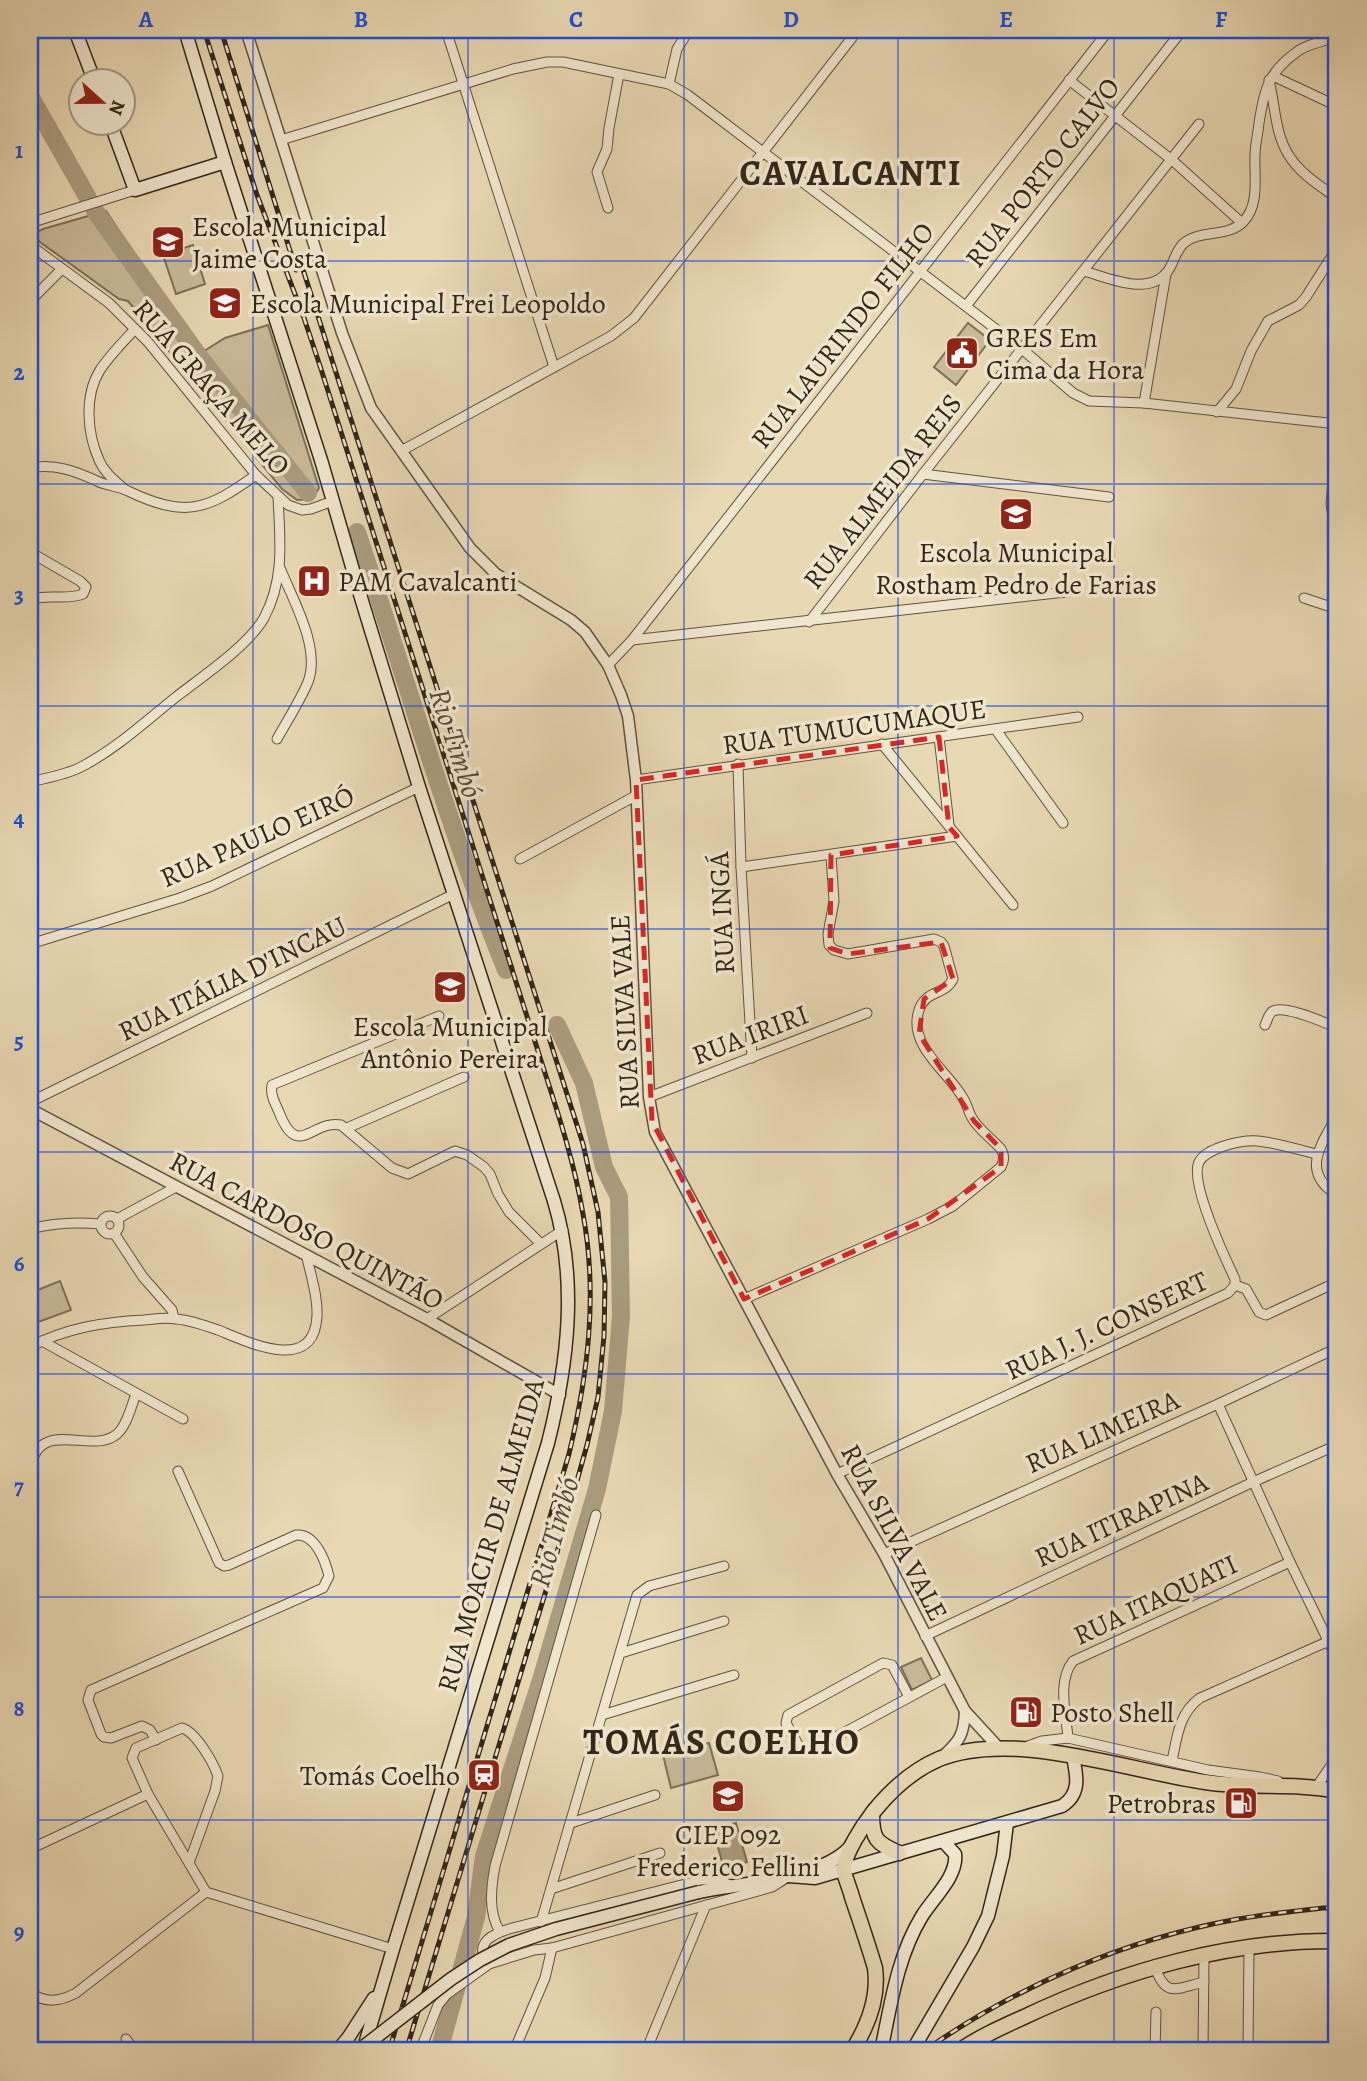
<svg xmlns="http://www.w3.org/2000/svg" width="1367" height="2081" font-family="Alegreya,serif">
<rect width="100%" height="100%" fill="#e8d8b3"/>
<filter id="stains"><feTurbulence type="fractalNoise" baseFrequency=".00286" numOctaves="4"/><feColorMatrix values="0 0 0 0 .2 0 0 0 0 .09 0 0 0 0 .02 0 0 0 .5 -.17"/></filter>
<radialGradient id="worn" r=".72"><stop offset=".6" stop-color="#630" stop-opacity="0"/><stop offset="1" stop-color="#630" stop-opacity=".3"/></radialGradient>
<g fill="#c9ba99" stroke="#7e7059" stroke-width="2">
<path d="M 106,211 L 201,353 L 225,338 L 268,325 L 319,488 L 312,499 L 297,500 L 282,489 L 128,301 L 119,299 L 40,242 L 37,238 L 37,232 L 43,229 Z"/>
<path d="M 193,245 L 205,284 L 176,294 L 163,255 Z"/>
<path d="M 968,323 L 990,340 L 956,385 L 934,367 Z"/>
<path d="M 60,1281 L 71,1310 L 30,1325 L 30,1293 Z"/>
<path d="M 921,1658 L 932,1680 L 912,1690 L 901,1667 Z"/>
<path d="M 709,1743 L 718,1775 L 671,1788 L 663,1755 Z"/>
</g>
<path fill="#aa9c7f" stroke="#7a6d56" stroke-width="2" d="M 736,1823 L 747,1862 L 724,1869 L 713,1829 Z"/>
<g fill="none" stroke-linecap="round" stroke-linejoin="round">
<g stroke="#aa9c7f" stroke-width="18">
<path d="M 30,96 L 88,198"/>
<path d="M 95,211 L 201,359 L 308,493"/>
<path d="M 357,532 C 406,678 448,827 506,970"/>
<path d="M 439,2051 L 476,1917 L 484,1856 L 541,1680 L 597,1489 L 613,1411 L 621,1316 L 619,1197 L 604,1167 L 584,1083 L 557,1025"/>
</g>
<g stroke="#605340" stroke-width="11">
<g id="minor">
<path d="M 446,30 L 554,367"/>
<path d="M 1273,76 L 1337,106"/>
<path d="M 1069,80 L 1172,160 L 1242,223"/>
<path d="M 1269,80 C 1275,104 1275,133 1288,154 C 1299,173 1320,186 1337,198"/>
<path d="M 669,84 L 677,49 L 689,30"/>
<path d="M 281,140 L 513,69 L 547,62 L 563,62 L 669,84 L 688,95 L 1022,349 L 1073,393 L 1089,401 L 1144,403 L 1337,424"/>
<path d="M 608,208 L 597,172 L 607,149 L 609,128 L 619,74"/>
<path d="M 30,223 L 135,190"/>
<path d="M 30,245 L 109,303 L 148,342 L 256,475 L 288,505 L 302,510 L 311,509 L 333,501"/>
<path d="M 1084,271 C 1109,278 1149,297 1168,271 C 1174,262 1176,250 1184,243 C 1201,229 1227,238 1243,222 C 1260,205 1254,177 1255,155 C 1255,145 1258,134 1259,123 C 1264,90 1268,72 1298,51 C 1309,43 1325,42 1337,36"/>
<path d="M 30,301 L 62,269"/>
<path d="M 966,306 L 1180,33"/>
<path d="M 1144,403 L 1166,274"/>
<path d="M 1217,412 L 1236,389 L 1251,351 L 1268,321 L 1299,305 L 1306,297 L 1337,248"/>
<path d="M 1337,438 L 1331,504 L 1337,540"/>
<path d="M 401,451 L 611,336 L 634,318 L 858,30"/>
<path d="M 30,468 C 54,463 75,471 97,481 C 107,486 118,486 128,491 C 185,518 206,511 256,475"/>
<path d="M 923,474 L 1109,497"/>
<path d="M 123,488 C 114,480 104,472 99,460 C 87,433 84,396 100,370 C 110,355 123,342 135,329"/>
<path d="M 30,552 L 80,581 L 86,587 L 83,594 C 66,601 47,593 30,600"/>
<path d="M 1304,598 L 1337,609"/>
<path d="M 809,622 L 923,474 L 1199,124"/>
<path d="M 632,640 L 1066,592"/>
<path d="M 608,665 L 632,640 L 1109,30"/>
<path d="M 996,730 L 1063,823"/>
<path d="M 939,737 L 949,825"/>
<path d="M 277,739 C 287,721 300,701 308,682 C 321,648 293,600 280,568"/>
<path d="M 882,744 L 1013,905"/>
<path d="M 738,764 L 741,867 L 752,1058"/>
<path d="M 636,780 L 1078,717"/>
<path d="M 30,782 C 46,778 66,775 81,767 C 116,749 146,721 176,697 C 203,676 248,646 264,618 C 285,579 280,539 278,497"/>
<path d="M 520,859 L 637,795"/>
<path d="M 741,867 L 957,836"/>
<path d="M 30,944 L 180,898 L 212,886 L 419,787"/>
<path d="M 439,1016 L 272,1085 C 270,1095 275,1103 279,1112 C 298,1161 312,1119 341,1125 L 392,1168 L 408,1174 L 455,1151 L 467,1155 L 484,1167 L 490,1174 L 498,1194 L 509,1212 L 541,1244"/>
<path d="M 1265,1025 C 1267,1021 1269,1013 1273,1011 C 1285,1005 1326,1023 1337,1028"/>
<path d="M 649,1097 L 867,1013"/>
<path d="M 30,1102 L 454,894"/>
<path d="M 1337,1116 C 1321,1145 1300,1172 1337,1195"/>
<path d="M 347,1128 L 464,1077"/>
<circle cx="110" cy="1225" r="9"/>
<path d="M 117,1219 L 176,1187"/>
<path d="M 30,1229 C 53,1223 76,1222 100,1224"/>
<path d="M 114,1233 L 143,1277 L 172,1310 L 174,1318"/>
<path d="M 1235,1285 L 1246,1289 L 1259,1312 L 1266,1315 L 1337,1282"/>
<path d="M 744,1299 L 928,1219 L 953,1206 L 1001,1167 C 1004,1160 1005,1156 1001,1149 C 992,1139 979,1130 972,1118 C 968,1111 967,1104 963,1098 C 949,1072 907,1046 919,1010 C 926,989 945,996 953,979 L 944,946 L 941,942 L 934,939 L 848,954 L 834,950 L 829,945 L 828,934 L 834,901 L 831,855"/>
<path d="M 427,1319 L 563,1230"/>
<path d="M 42,1341 L 183,1419"/>
<path d="M 30,1347 C 66,1328 103,1322 144,1320 C 154,1319 166,1317 176,1319 C 190,1320 204,1325 218,1330 C 248,1342 314,1375 317,1316 C 318,1297 311,1276 307,1258"/>
<path d="M 1218,1404 L 1290,1562 L 1337,1659"/>
<path d="M 30,1470 C 38,1415 91,1456 117,1434 C 127,1425 131,1407 136,1394"/>
<path d="M 837,1474 L 1228,1293 L 1235,1285 L 1235,1279 C 1225,1258 1189,1182 1199,1162 C 1203,1154 1213,1150 1221,1147 C 1231,1143 1247,1140 1258,1141 C 1277,1143 1297,1149 1316,1154"/>
<path d="M 884,1554 L 1218,1404 L 1337,1348"/>
<path d="M 925,1636 L 1253,1482 L 1337,1445"/>
<path d="M 621,1653 L 724,1621"/>
<path d="M 909,1697 L 892,1665 L 883,1663 L 788,1715 L 786,1723 L 801,1750 L 810,1751 L 947,1677"/>
<path d="M 602,1715 L 734,1675"/>
<path d="M 1068,1738 C 1066,1713 1057,1681 1073,1661 L 1290,1562"/>
<path d="M 156,1740 L 150,1730 L 142,1726 L 111,1738 L 104,1737 L 101,1734 L 88,1700 L 91,1690 L 323,1588 L 329,1576 C 325,1560 315,1533 296,1535 L 229,1565 L 224,1566 L 219,1563 L 178,1471"/>
<path d="M 1028,1746 L 1042,1741 L 1068,1738 L 1208,1770 L 1260,1777 L 1278,1781"/>
<path d="M 1172,1761 C 1177,1737 1179,1713 1200,1698 L 1329,1641"/>
<path d="M 1317,1786 L 1337,1757"/>
<path d="M 571,1823 L 655,1795"/>
<path d="M 30,1849 L 148,1794"/>
<path d="M 189,1863 L 215,1791 L 218,1776 C 213,1762 196,1732 182,1728 L 136,1748 L 132,1758 L 148,1794 L 206,1892 L 393,1949"/>
<path d="M 551,1889 L 660,1853"/>
<path d="M 541,1922 L 637,1595 L 649,1586 L 724,1566"/>
<path d="M 500,1932 C 488,1912 491,1888 495,1866 L 596,1515"/>
<path d="M 486,1962 C 475,1942 493,1934 509,1929 L 701,1880 L 716,1880 L 731,1885"/>
<path d="M 1155,1967 C 1166,1999 1177,1988 1204,1982"/>
<path d="M 30,1993 C 46,2003 59,2002 76,1993 L 206,1892"/>
<path d="M 126,2039 L 135,2051"/>
<path d="M 420,2051 L 438,2005 L 447,1994 L 489,1964 L 534,1950 L 552,1948 L 772,1887 L 783,1880"/>
<path d="M 514,2051 L 545,1978 L 552,1948"/>
<path d="M 646,2051 L 706,1905"/>
<path d="M 1155,2051 L 1156,2012"/>
<path d="M 1203,2051 L 1204,1956"/>
<path d="M 1248,2051 L 1249,1948"/>
</g>
</g>
<g stroke="#605340" stroke-width="13">
<g id="tertiary">
<path d="M 246,30 L 342,333 L 371,408 L 470,548 L 496,574 L 571,620 L 585,632 L 608,665 L 621,695 L 628,716 L 636,780 L 649,1097 L 655,1132 L 837,1474 L 884,1554 L 965,1711 L 999,1748"/>
<path d="M 30,1109 L 427,1319 L 560,1395"/>
<path d="M 943,1756 C 960,1741 964,1734 965,1711"/>
</g>
</g>
<g stroke="#322719" stroke-width="15">
<g id="secondary">
<path d="M 75,30 L 94,80"/>
<path d="M 185,30 L 225,162 L 321,460 L 362,601 L 419,787 L 554,1201 C 578,1281 568,1363 548,1443 L 393,1949 L 363,2051"/>
<path d="M 110,122 L 135,190 L 225,162"/>
<path d="M 789,1876 L 815,1878 L 1062,1806 C 1081,1794 1077,1776 1073,1757"/>
<path d="M 699,1892 C 741,1883 822,1879 850,1847"/>
<path d="M 337,2051 L 348,2038 L 374,1998"/>
<path d="M 881,2051 C 891,2004 897,1957 922,1916 C 933,1898 958,1876 955,1854 L 943,1841"/>
<path d="M 912,2051 L 973,1947 L 988,1916 L 1003,1856 L 1007,1823"/>
</g>
</g>
<g stroke="#322719" stroke-width="17">
<g id="primary">
<path d="M 872,1814 C 872,1839 876,1843 899,1853"/>
<path d="M 852,2051 C 868,2026 879,1998 875,1968 C 868,1944 860,1921 852,1897 C 850,1889 846,1880 844,1872 C 842,1856 864,1824 874,1811 C 892,1789 913,1770 939,1759 C 1013,1729 1128,1771 1205,1782 C 1249,1789 1293,1782 1337,1791"/>
<path d="M 959,2051 C 979,2037 1002,2027 1024,2017 C 1121,1971 1230,1940 1337,1941"/>
</g>
</g>
<use href="#minor" stroke="#f0e6ce" stroke-width="9"/>
<use href="#tertiary" stroke="#f0e6ce" stroke-width="10"/>
<use href="#secondary" stroke="#f0e6ce" stroke-width="12"/>
<use href="#primary" stroke="#e8d8b3" stroke-width="14"/>
<g stroke="#322719" stroke-width="5">
<g id="rail">
<path d="M 204,30 L 257,195 L 303,315 L 321,369 L 545,1073 C 560,1119 575,1166 583,1214 C 598,1295 588,1374 569,1454 L 389,2051"/>
<path d="M 221,30 L 296,270"/>
<path d="M 299,257 L 583,1144 L 598,1212 L 605,1282 L 604,1336 L 598,1397 L 587,1445 L 551,1574 L 406,2051"/>
<path d="M 924,2051 C 1017,1986 1126,1939 1238,1919 C 1266,1914 1295,1911 1323,1908 L 1337,1908"/>
</g>
</g>
<use href="#rail" stroke="#f0e6ce" stroke-width="2.5" stroke-dasharray="8" stroke-linecap="butt"/>
<g stroke="#322719" stroke-width="15" stroke-linecap="butt">
<path id="secondary-bridge" d="M 358,2051 L 451,1979 L 480,1960 L 509,1945 L 556,1929 L 699,1892"/>
</g>
<use href="#secondary-bridge" stroke="#f0e6ce" stroke-width="12"/>
</g>
<path fill="none" stroke="#d62828" stroke-width="5" stroke-dasharray="14 9" stroke-linejoin="round" d="M 939,737 L 949,827 L 957,836 L 831,855 L 830,948 L 848,954 L 941,942 L 953,979 L 924,999 L 919,1034 L 974,1121 L 1001,1149 L 1001,1167 L 928,1219 L 744,1299 L 652,1121 L 636,780 Z"/>
<path fill="none" stroke="#1d4ed8" stroke-width="2" stroke-opacity="0.55" d="M 253,30 L 253,2051M 468,30 L 468,2051M 684,30 L 684,2051M 898,30 L 898,2051M 1114,30 L 1114,2051M 30,261 L 1337,261M 30,484 L 1337,484M 30,706 L 1337,706M 30,929 L 1337,929M 30,1152 L 1337,1152M 30,1374 L 1337,1374M 30,1597 L 1337,1597M 30,1820 L 1337,1820"/>
<defs>
<g id="school-square" transform="scale(1.75)"><rect x="-9" y="-9" width="18" height="18" rx="4" fill="#8f2418" stroke="#f0e6ce"/><path d="M0-5L7-2L0 1L-7-2ZM-4 1L0 2.5L4 1V4Q0 6-4 4Z" fill="#fff"/></g>
<g id="civic-square" transform="scale(1.75)"><rect x="-9" y="-9" width="18" height="18" rx="4" fill="#8f2418" stroke="#f0e6ce"/><path d="M-.6-6.5H3V-4.5H.6V-3L4-1V1h2V6H-6V1h2V-1L-.6-3ZM-1.2 2.5V6h2.4V2.5Z" fill="#fff"/></g>
<g id="hospital-square" transform="scale(1.75)"><rect x="-9" y="-9" width="18" height="18" rx="4" fill="#8f2418" stroke="#f0e6ce"/><path d="M-5-5h3v3.5h4V-5h3V5h-3V1.5h-4V5h-3Z" fill="#fff"/></g>
<g id="fuel-square" transform="scale(1.75)"><rect x="-9" y="-9" width="18" height="18" rx="4" fill="#8f2418" stroke="#f0e6ce"/><path d="M-5.5-6h7V0h2V4h1.3V-2.5L3-4.5l.8-.8L6-3V5H2.5V1h-1V6h-7ZM-4.2-4.7v3.2H.2V-4.7Z" fill="#fff"/></g>
<g id="station-square" transform="scale(1.75)"><rect x="-9" y="-9" width="18" height="18" rx="4" fill="#8f2418" stroke="#f0e6ce"/><path d="M-3-6H3Q5-6 5-4V2Q5 4 3 4L4.5 6H3L1.5 4h-3L-3 6H-4.5L-3 4Q-5 4-5 2V-4Q-5-6-3-6ZM-3.5-4v3h7v-3ZM-3.5 1v1.5H-2V1ZM2 1v1.5H3.5V1Z" fill="#fff"/></g>
</defs>
<g fill-rule="evenodd">
<use href="#school-square" x="168" y="242"/>
<use href="#school-square" x="225" y="303"/>
<use href="#civic-square" x="962" y="353"/>
<use href="#school-square" x="1016" y="514"/>
<use href="#hospital-square" x="314" y="581"/>
<use href="#school-square" x="450" y="987"/>
<use href="#fuel-square" x="1026" y="1712"/>
<use href="#station-square" x="484" y="1775"/>
<use href="#school-square" x="728" y="1796"/>
<use href="#fuel-square" x="1241" y="1803"/>
</g>
<g text-anchor="middle" stroke-width="7" stroke-linejoin="round" paint-order="stroke">
<g font-size="28" fill="#322719" stroke="#f0e6ce">
<text transform="translate(1042 172) rotate(-52)" y="10">RUA PORTO CALVO</text>
<text transform="translate(842 335) rotate(-52)" y="10">RUA LAURINDO FILHO</text>
<text transform="translate(212 387) rotate(49)" y="10">RUA GRAÇA MELO</text>
<text transform="translate(882 491) rotate(-52)" y="10">RUA ALMEIDA REIS</text>
<text transform="translate(854 726) rotate(-8)" y="10">RUA TUMUCUMAQUE</text>
<text transform="translate(257 836) rotate(-24)" y="10">RUA PAULO EIRÓ</text>
<text transform="translate(721 913) rotate(-93)" y="10">RUA INGÁ</text>
<text transform="translate(232 978) rotate(-26)" y="10">RUA ITÁLIA D'INCAU</text>
<text transform="translate(624 1012) rotate(-93)" y="10">RUA SILVA VALE</text>
<text transform="translate(750 1034) rotate(-21)" y="10">RUA IRIRI</text>
<text transform="translate(307 1230) rotate(28)" y="10">RUA CARDOSO QUINTÃO</text>
<text transform="translate(1106 1325) rotate(-25)" y="10">RUA J. J. CONSERT</text>
<text transform="translate(1102 1431) rotate(-24)" y="10">RUA LIMEIRA</text>
<text transform="translate(1121 1519) rotate(-25)" y="10">RUA ITIRAPINA</text>
<text transform="translate(895 1532) rotate(62)" y="10">RUA SILVA VALE</text>
<text transform="translate(490 1535) rotate(-74)" y="10">RUA MOACIR DE ALMEIDA</text>
<text transform="translate(1155 1599) rotate(-25)" y="10">RUA ITAQUATI</text>
</g>
<g font-size="28" fill="#322719" stroke="#f0e6ce" text-anchor="start">
<text x="192" y="236">Escola Municipal<tspan x="192" dy="32">Jaime Costa</tspan></text>
<text x="250" y="313">Escola Municipal Frei Leopoldo</text>
<text x="986" y="347">GRES Em<tspan x="986" dy="32">Cima da Hora</tspan></text>
<text x="1016" y="562" text-anchor="middle">Escola Municipal<tspan x="1016" dy="32">Rostham Pedro de Farias</tspan></text>
<text x="338" y="591">PAM Cavalcanti</text>
<text x="450" y="1036" text-anchor="middle">Escola Municipal<tspan x="450" dy="32">Antônio Pereira</tspan></text>
<text x="1050" y="1722">Posto Shell</text>
<text x="460" y="1785" text-anchor="end">Tomás Coelho</text>
<text x="1216" y="1813" text-anchor="end">Petrobras</text>
<text x="728" y="1844" text-anchor="middle">CIEP 092<tspan x="728" dy="32">Frederico Fellini</tspan></text>
</g>
<g font-size="30" font-style="italic" fill="#564a38" stroke="#f0e6ce">
<text transform="translate(456 743) rotate(72)" y="10">Rio Timbó</text>
<text transform="translate(554 1532) rotate(-74)" y="10">Rio Timbó</text>
</g>
<g font-size="35" font-weight="bold" letter-spacing="2" fill="#322719" stroke="#f0e6ce">
<text x="851" y="185">CAVALCANTI</text>
<text x="722" y="1754">TOMÁS COELHO</text>
</g>
</g>
<rect width="1367" height="2081" fill="none" stroke="#e8d8b3" stroke-width="77"/>
<g transform="translate(102 102) rotate(111)"><circle r="33" fill="#f0e6ce" stroke="#a49a86" stroke-width="2"/>
<path d="M0-5L12 26L0 18L-12 26Z" fill="#8f2418"/>
<text y="-10" font-size="19" font-weight="bold" text-anchor="middle" fill="#322719">N</text>
</g>
<rect x="38" y="38" width="1290" height="2004" fill="none" stroke="#1d4ed8" stroke-width="2.5"/>
<g font-size="23" text-anchor="middle" font-weight="bold" fill="#1d4ed8">
<text x="146" y="27">A</text>
<text x="361" y="27">B</text>
<text x="576" y="27">C</text>
<text x="791" y="27">D</text>
<text x="1006" y="27">E</text>
<text x="1221" y="27">F</text>
<text x="19" y="158">1</text>
<text x="19" y="380">2</text>
<text x="19" y="603">3</text>
<text x="19" y="826">4</text>
<text x="19" y="1048">5</text>
<text x="19" y="1271">6</text>
<text x="19" y="1494">7</text>
<text x="19" y="1716">8</text>
<text x="19" y="1939">9</text>
</g>
<rect width="100%" height="100%" filter="url(#stains)"/>
<rect width="100%" height="100%" fill="url(#worn)"/>
</svg>
